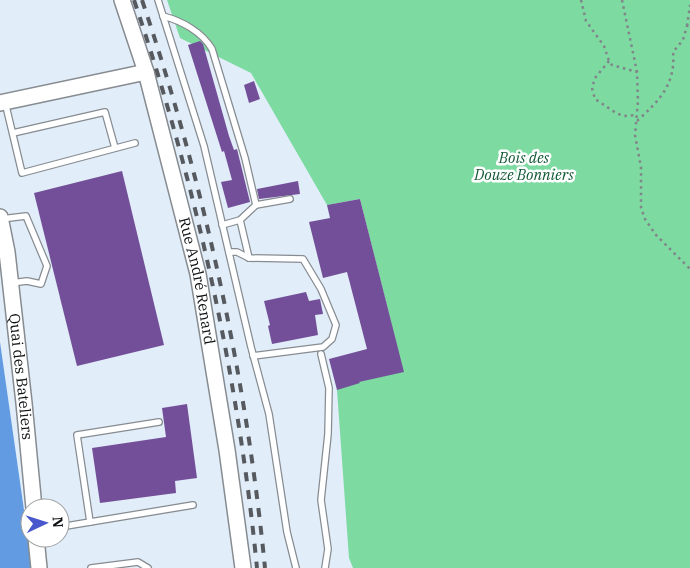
<svg xmlns="http://www.w3.org/2000/svg" width="690" height="568" font-family="'IBM Plex Serif',serif">
<rect width="100%" height="100%" fill="#f2f8fe"/>
<path fill="#e1edf9" fill-rule="evenodd" d="M 0,0 L 229,0 L 360,199 L 421,568 L 32,568 L 0,342 ZM 30,508 L 60,508 L 60,538 L 30,538 Z"/>
<path fill="#7ddaa1" d="M 167,0 L 690,0 L 690,568 L 353,568 L 349,558 L 337,390 L 392,326 L 360,199 L 327,205 L 251,73 L 180,38 Z"/>
<path fill="#629be1" d="M 0,342 L 31,559 L 32,568 L 0,568 Z"/>
<g fill="#744f99">
<path d="M 200,41 L 203,44 L 229,136 L 234,150 L 237,149 L 250,202 L 228,208 L 221,182 L 232,180 L 224,151 L 222,152 L 188,45 Z"/>
<path d="M 254,81 L 260,99 L 249,103 L 244,85 Z"/>
<path d="M 122,171 L 164,345 L 77,366 L 34,193 Z"/>
<path d="M 298,181 L 300,194 L 259,199 L 257,189 Z"/>
<path d="M 360,199 L 404,372 L 359,382 L 360,383 L 337,390 L 329,359 L 367,349 L 347,272 L 323,278 L 309,222 L 330,218 L 327,205 Z"/>
<path d="M 306,292 L 309,301 L 320,299 L 323,314 L 315,315 L 318,335 L 272,344 L 268,326 L 270,325 L 264,301 Z"/>
<path d="M 187,404 L 197,478 L 175,481 L 176,493 L 100,503 L 92,448 L 166,437 L 162,408 Z"/>
</g>
<g fill="none" stroke-linecap="round" stroke-linejoin="round">
<g stroke="#878c91" stroke-width="8">
<g id="lane">
<path d="M 158,0 L 204,146 L 251,347 L 269,414 L 287,532 L 296,568"/>
<path d="M 163,16 C 182,21 202,32 212,49 L 245,158 L 256,205 L 240,220 L 249,258"/>
<path d="M 5,102 L 22,173 L 135,143"/>
<path d="M 13,133 L 105,112 L 115,148"/>
<path d="M 256,205 L 290,199"/>
<path d="M 1,219 L 26,216 L 47,266 L 41,284 L 27,281 L 11,283"/>
<path d="M 222,225 L 240,220"/>
<path d="M 229,252 L 237,252 L 249,258 L 303,259 L 321,289 L 336,325 L 332,339 L 323,347 L 253,356"/>
<path d="M 321,354 L 329,388 L 328,434 L 321,500 L 328,549 L 325,568"/>
<path d="M 90,522 L 77,435 L 159,422"/>
<path d="M 60,527 L 193,505"/>
<path d="M 91,568 L 138,562 L 148,568"/>
</g>
</g>
<g stroke="#878c91" stroke-width="18">
<g id="secondary">
<path id="s1" d="M 122,0 L 146,72 L 198,274 L 227,450 L 243,568"/>
<path d="M 0,103 L 146,72"/>
<path id="s2" d="M 0,217 L 7,252 L 24,403 L 34,508"/>
<path d="M 36,538 L 39,568"/>
</g>
</g>
<g stroke="#818589" stroke-width="2.5" stroke-dasharray="2.5 4" stroke-linecap="butt">
<path d="M 581,0 L 586,21 L 604,46 L 609,61 L 612,65 L 637,72"/>
<path d="M 622,0 L 637,72 L 638,101 L 635,135 L 641,167 L 641,208 L 645,219 L 656,235 L 690,269"/>
<path d="M 687,26 L 690,5"/>
<path d="M 609,61 L 595,78 L 592,88 L 595,99 L 616,113 L 624,116 L 637,115"/>
<path d="M 637,121 C 659,101 676,84 673,52 L 683,40 L 687,26 L 690,26"/>
</g>
<use href="#lane" stroke="#fff" stroke-width="5.5"/>
<use href="#secondary" stroke="#fff" stroke-width="15"/>
<g stroke="#56595d" stroke-width="4" stroke-dasharray="9 9" stroke-linecap="butt">
<path d="M 134,0 C 196,184 238,375 257,568"/>
<path d="M 142,0 C 204,184 246,375 265,568"/>
</g>
</g>
<g text-anchor="middle" stroke-width="5" stroke-linejoin="round" paint-order="stroke">
<g font-size="15" font-style="italic" fill="#115733" stroke="#fff">
<text x="524" y="163">Bois des<tspan x="524" dy="17">Douze Bonniers</tspan></text>
</g>
<g font-size="15" fill="#0f1113" stroke="#fff">
<text dy="5" stroke="none"><textPath href="#s1" startOffset="291">Rue André Renard</textPath></text>
<text dy="5" stroke="none"><textPath href="#s2" startOffset="161">Quai des Bateliers</textPath></text>
</g>
</g>
<g transform="translate(45 523) rotate(86)"><circle r="24" fill="#ffffff" stroke="#9fa0a1"/>
<path d="M0-4L9 19L0 12L-9 19Z" fill="#4957cc"/>
<text y="-8" font-size="14" font-weight="bold" text-anchor="middle" fill="#0f1113">N</text>
</g>
</svg>
